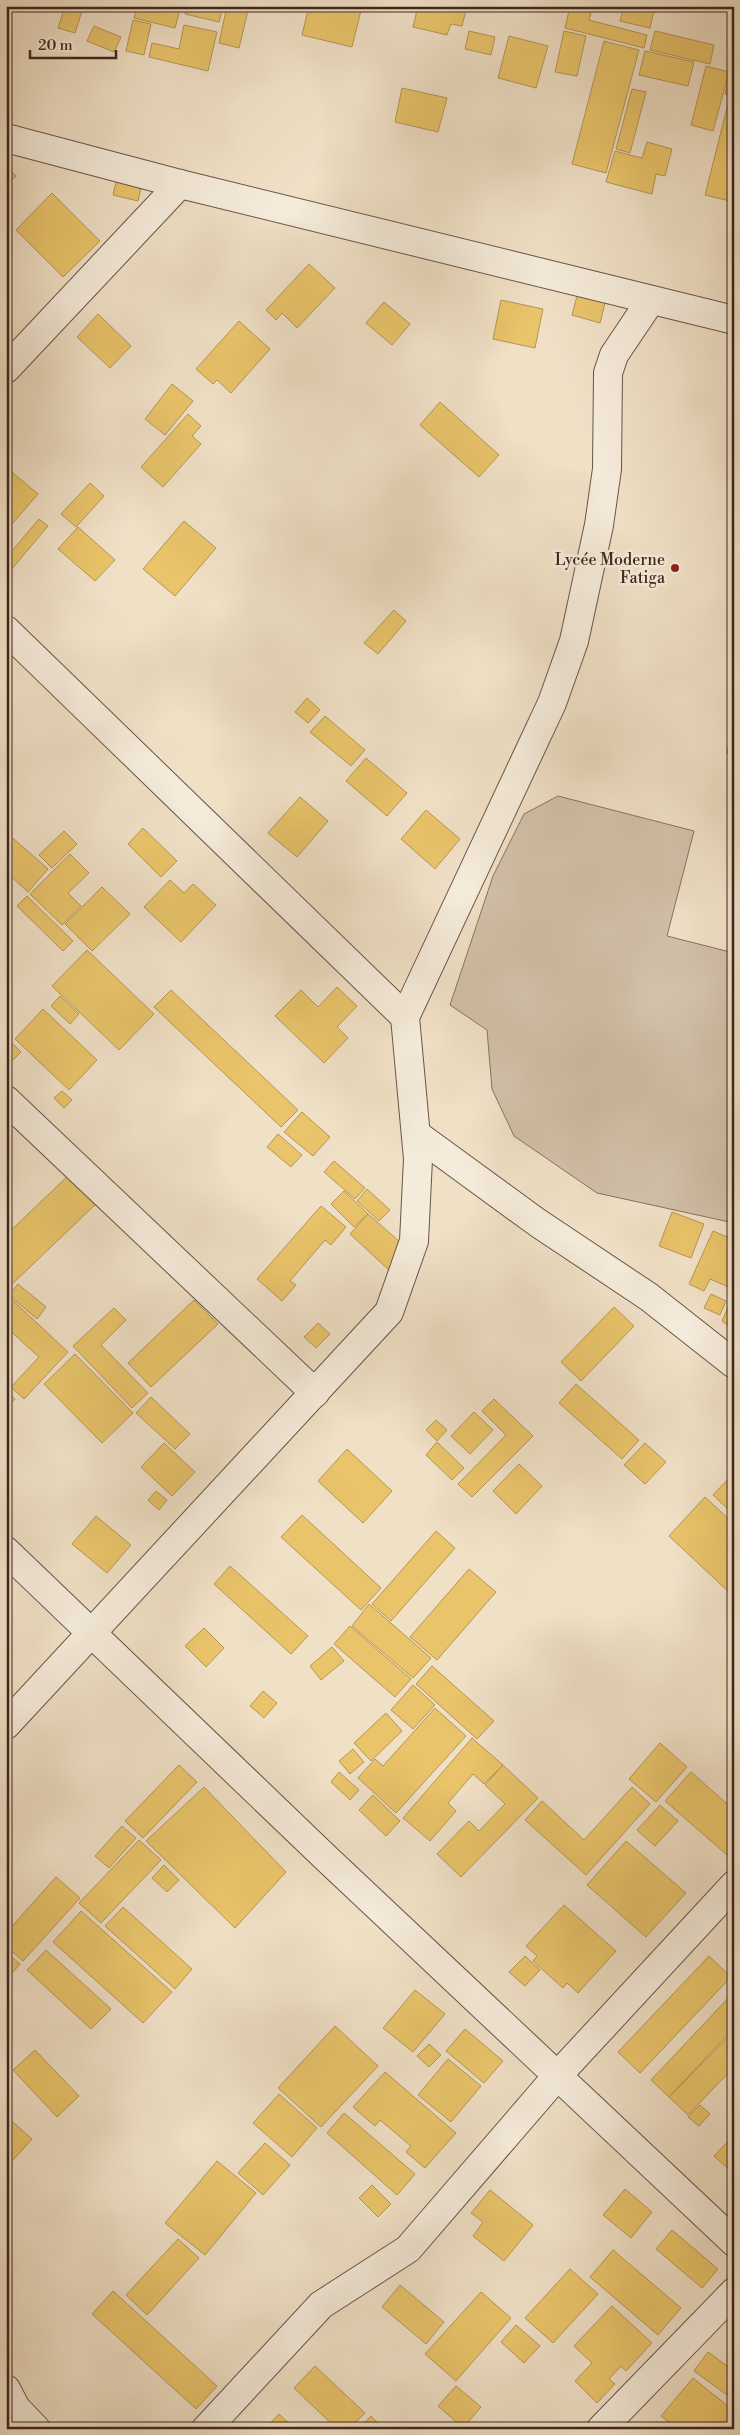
<svg xmlns="http://www.w3.org/2000/svg" width="740" height="2435" font-family="'Libre Bodoni',serif">
<rect width="100%" height="100%" fill="#f0e0c6"/>
<filter id="stains"><feTurbulence type="fractalNoise" baseFrequency=".004" numOctaves="4"/><feColorMatrix values="0 0 0 0 .2 0 0 0 0 .09 0 0 0 0 .02 0 0 0 .5 -.17"/></filter>
<radialGradient id="worn" r=".72"><stop offset=".6" stop-color="#630" stop-opacity="0"/><stop offset="1" stop-color="#630" stop-opacity=".3"/></radialGradient>
<path fill="#d2c0a9" stroke="#887363" d="M 558,796 L 694,831 L 667,936 L 734,953 L 734,1223 L 597,1193 L 514,1136 L 492,1089 L 487,1030 L 450,1005 L 493,876 L 524,814 Z"/>
<g fill="#e9c46a" stroke="#b69553">
<path d="M 65,6 L 82,11 L 75,33 L 58,28 Z"/>
<path d="M 137,6 L 181,6 L 175,28 L 134,18 Z"/>
<path d="M 187,6 L 223,6 L 219,22 L 185,14 Z"/>
<path d="M 227,6 L 249,6 L 239,48 L 219,43 Z"/>
<path d="M 309,6 L 362,6 L 352,47 L 302,35 Z"/>
<path d="M 418,6 L 467,6 L 462,26 L 451,24 L 447,35 L 413,27 Z"/>
<path d="M 570,6 L 593,6 L 589,20 L 647,35 L 644,48 L 565,28 Z"/>
<path d="M 624,6 L 655,6 L 650,28 L 620,21 Z"/>
<path d="M 133,20 L 151,24 L 144,55 L 126,51 Z"/>
<path d="M 184,25 L 217,32 L 208,71 L 149,57 L 152,43 L 179,49 Z"/>
<path d="M 94,26 L 121,37 L 114,52 L 87,41 Z"/>
<path d="M 469,31 L 495,37 L 491,55 L 465,49 Z"/>
<path d="M 564,31 L 586,36 L 577,76 L 555,72 Z"/>
<path d="M 655,31 L 714,45 L 710,64 L 650,50 Z"/>
<path d="M 509,36 L 548,46 L 536,88 L 498,78 Z"/>
<path d="M 604,41 L 639,50 L 606,173 L 572,164 Z"/>
<path d="M 645,51 L 694,62 L 688,86 L 639,75 Z"/>
<path d="M 734,56 L 734,96 L 725,94 Z"/>
<path d="M 706,66 L 729,72 L 713,131 L 691,125 Z"/>
<path d="M 402,88 L 447,98 L 438,132 L 395,122 Z"/>
<path d="M 632,89 L 646,92 L 630,153 L 616,149 Z"/>
<path d="M 728,104 L 734,106 L 734,170 L 731,182 L 734,182 L 734,202 L 705,195 Z"/>
<path d="M 647,142 L 672,149 L 665,176 L 656,174 L 652,194 L 606,182 L 615,151 L 642,158 Z"/>
<path d="M 6,166 L 16,176 L 6,185 Z"/>
<path d="M 117,178 L 142,184 L 138,201 L 113,195 Z"/>
<path d="M 52,193 L 100,241 L 63,277 L 16,230 Z"/>
<path d="M 309,264 L 335,288 L 297,328 L 282,313 L 276,320 L 266,310 Z"/>
<path d="M 578,292 L 606,299 L 600,323 L 572,315 Z"/>
<path d="M 501,300 L 543,309 L 535,348 L 493,339 Z"/>
<path d="M 384,302 L 410,324 L 392,345 L 366,323 Z"/>
<path d="M 98,314 L 131,346 L 110,368 L 77,337 Z"/>
<path d="M 239,321 L 270,349 L 231,393 L 217,380 L 213,384 L 196,369 Z"/>
<path d="M 172,384 L 193,401 L 165,435 L 145,419 Z"/>
<path d="M 440,402 L 499,455 L 479,477 L 420,425 Z"/>
<path d="M 188,414 L 201,426 L 192,436 L 201,444 L 163,487 L 141,467 Z"/>
<path d="M 6,467 L 38,494 L 6,531 Z"/>
<path d="M 90,483 L 104,496 L 76,527 L 61,514 Z"/>
<path d="M 39,519 L 48,526 L 11,570 L 6,565 L 6,558 Z"/>
<path d="M 184,521 L 216,548 L 175,596 L 143,569 Z"/>
<path d="M 78,527 L 115,560 L 95,581 L 58,549 Z"/>
<path d="M 394,610 L 406,621 L 378,654 L 364,643 Z"/>
<path d="M 307,698 L 320,710 L 308,723 L 295,712 Z"/>
<path d="M 325,716 L 365,750 L 351,766 L 310,732 Z"/>
<path d="M 366,758 L 407,793 L 387,816 L 346,781 Z"/>
<path d="M 300,797 L 328,821 L 297,857 L 268,833 Z"/>
<path d="M 426,810 L 460,839 L 435,869 L 401,839 Z"/>
<path d="M 143,828 L 177,861 L 161,877 L 128,844 Z"/>
<path d="M 64,831 L 77,844 L 52,868 L 39,855 Z"/>
<path d="M 6,832 L 48,869 L 28,892 L 6,872 Z"/>
<path d="M 70,854 L 89,873 L 68,893 L 81,906 L 62,925 L 30,894 Z"/>
<path d="M 170,880 L 184,893 L 193,884 L 216,905 L 181,942 L 144,907 Z"/>
<path d="M 102,887 L 130,914 L 92,951 L 65,924 Z"/>
<path d="M 27,896 L 73,941 L 63,951 L 17,906 Z"/>
<path d="M 87,950 L 154,1014 L 119,1050 L 52,986 Z"/>
<path d="M 337,987 L 357,1006 L 337,1027 L 348,1038 L 324,1063 L 275,1016 L 301,990 L 318,1007 Z"/>
<path d="M 171,990 L 298,1110 L 281,1127 L 154,1007 Z"/>
<path d="M 60,996 L 79,1014 L 70,1024 L 51,1006 Z"/>
<path d="M 43,1009 L 97,1060 L 69,1090 L 15,1039 Z"/>
<path d="M 11,1042 L 21,1052 L 13,1060 L 6,1054 L 6,1046 Z"/>
<path d="M 62,1091 L 72,1100 L 64,1108 L 54,1098 Z"/>
<path d="M 302,1112 L 330,1137 L 313,1156 L 284,1132 Z"/>
<path d="M 278,1134 L 302,1155 L 291,1167 L 267,1147 Z"/>
<path d="M 334,1161 L 365,1188 L 355,1199 L 324,1172 Z"/>
<path d="M 72,1172 L 99,1201 L 7,1289 L 6,1235 Z"/>
<path d="M 367,1189 L 390,1210 L 379,1221 L 357,1201 Z"/>
<path d="M 344,1191 L 368,1214 L 354,1227 L 331,1204 Z"/>
<path d="M 321,1206 L 346,1227 L 331,1245 L 325,1240 L 290,1281 L 296,1285 L 282,1301 L 257,1279 Z"/>
<path d="M 6,1208 L 13,1215 L 6,1222 Z"/>
<path d="M 672,1212 L 704,1224 L 691,1258 L 659,1246 Z"/>
<path d="M 368,1214 L 409,1250 L 390,1271 L 350,1234 Z"/>
<path d="M 713,1231 L 734,1240 L 734,1282 L 731,1288 L 710,1279 L 704,1291 L 689,1284 Z"/>
<path d="M 18,1284 L 46,1307 L 37,1319 L 9,1295 Z"/>
<path d="M 711,1294 L 726,1301 L 720,1315 L 704,1308 Z"/>
<path d="M 734,1294 L 734,1330 L 722,1321 Z"/>
<path d="M 8,1296 L 68,1352 L 24,1399 L 11,1387 L 39,1357 L 6,1327 Z"/>
<path d="M 194,1300 L 218,1324 L 151,1387 L 128,1363 Z"/>
<path d="M 614,1307 L 634,1326 L 581,1381 L 561,1362 Z"/>
<path d="M 114,1308 L 126,1320 L 101,1345 L 148,1393 L 132,1408 L 73,1346 Z"/>
<path d="M 318,1323 L 330,1334 L 316,1348 L 304,1337 Z"/>
<path d="M 75,1354 L 133,1413 L 102,1443 L 44,1384 Z"/>
<path d="M 576,1384 L 639,1440 L 622,1459 L 559,1403 Z"/>
<path d="M 6,1391 L 15,1399 L 6,1409 Z"/>
<path d="M 151,1397 L 190,1434 L 175,1449 L 136,1413 Z"/>
<path d="M 494,1399 L 533,1436 L 472,1497 L 458,1484 L 506,1435 L 482,1411 Z"/>
<path d="M 474,1412 L 493,1430 L 470,1454 L 451,1436 Z"/>
<path d="M 436,1420 L 447,1430 L 437,1441 L 426,1430 Z"/>
<path d="M 6,1437 L 13,1443 L 6,1451 Z"/>
<path d="M 437,1442 L 464,1468 L 452,1480 L 426,1455 Z"/>
<path d="M 164,1443 L 195,1472 L 172,1496 L 141,1467 Z"/>
<path d="M 645,1443 L 666,1462 L 645,1484 L 624,1465 Z"/>
<path d="M 347,1449 L 392,1491 L 363,1523 L 318,1481 Z"/>
<path d="M 519,1464 L 542,1486 L 516,1514 L 493,1491 Z"/>
<path d="M 731,1476 L 734,1478 L 734,1515 L 713,1495 Z"/>
<path d="M 156,1491 L 167,1500 L 159,1510 L 148,1500 Z"/>
<path d="M 705,1497 L 734,1524 L 732,1595 L 669,1536 Z"/>
<path d="M 302,1515 L 381,1588 L 361,1610 L 281,1537 Z"/>
<path d="M 96,1516 L 131,1545 L 107,1573 L 72,1544 Z"/>
<path d="M 436,1531 L 455,1548 L 391,1621 L 372,1604 Z"/>
<path d="M 230,1566 L 308,1636 L 291,1654 L 214,1584 Z"/>
<path d="M 469,1569 L 496,1592 L 437,1660 L 410,1637 Z"/>
<path d="M 369,1604 L 431,1658 L 413,1678 L 352,1626 Z"/>
<path d="M 350,1626 L 411,1679 L 395,1697 L 334,1644 Z"/>
<path d="M 204,1628 L 224,1648 L 206,1667 L 185,1646 Z"/>
<path d="M 332,1647 L 344,1661 L 321,1680 L 310,1666 Z"/>
<path d="M 432,1666 L 494,1721 L 477,1739 L 416,1684 Z"/>
<path d="M 413,1685 L 435,1705 L 413,1729 L 391,1710 Z"/>
<path d="M 263,1691 L 277,1703 L 264,1718 L 250,1706 Z"/>
<path d="M 435,1708 L 466,1736 L 396,1813 L 358,1778 L 375,1759 L 383,1766 Z"/>
<path d="M 386,1713 L 402,1731 L 371,1761 L 354,1743 Z"/>
<path d="M 472,1738 L 503,1765 L 484,1784 L 473,1774 L 448,1803 L 456,1811 L 430,1841 L 403,1818 Z"/>
<path d="M 660,1743 L 687,1767 L 656,1802 L 629,1779 Z"/>
<path d="M 353,1749 L 364,1762 L 350,1774 L 339,1761 Z"/>
<path d="M 179,1765 L 197,1782 L 143,1838 L 125,1821 Z"/>
<path d="M 503,1765 L 538,1798 L 461,1877 L 437,1854 L 469,1821 L 479,1831 L 505,1804 L 485,1785 Z"/>
<path d="M 339,1772 L 359,1790 L 350,1800 L 331,1782 Z"/>
<path d="M 691,1772 L 734,1810 L 734,1848 L 727,1855 L 665,1801 Z"/>
<path d="M 204,1787 L 286,1872 L 235,1928 L 146,1841 Z"/>
<path d="M 632,1787 L 650,1804 L 586,1875 L 525,1820 L 542,1801 L 584,1840 Z"/>
<path d="M 373,1795 L 400,1821 L 386,1836 L 359,1810 Z"/>
<path d="M 660,1805 L 678,1821 L 655,1846 L 637,1830 Z"/>
<path d="M 122,1826 L 136,1838 L 109,1868 L 95,1856 Z"/>
<path d="M 139,1840 L 161,1860 L 101,1923 L 79,1903 Z"/>
<path d="M 626,1841 L 686,1893 L 646,1937 L 587,1885 Z"/>
<path d="M 164,1865 L 179,1880 L 167,1892 L 152,1878 Z"/>
<path d="M 56,1877 L 80,1898 L 23,1961 L 6,1946 L 6,1933 Z"/>
<path d="M 564,1905 L 616,1951 L 578,1993 L 567,1983 L 563,1988 L 533,1961 L 537,1956 L 526,1946 Z"/>
<path d="M 123,1907 L 192,1969 L 175,1989 L 105,1926 Z"/>
<path d="M 81,1911 L 172,1992 L 143,2023 L 53,1942 Z"/>
<path d="M 46,1950 L 111,2009 L 91,2029 L 27,1970 Z"/>
<path d="M 6,1952 L 20,1964 L 6,1980 Z"/>
<path d="M 525,1956 L 540,1970 L 525,1986 L 509,1972 Z"/>
<path d="M 709,1956 L 731,1977 L 640,2073 L 618,2052 Z"/>
<path d="M 415,1990 L 445,2014 L 413,2052 L 383,2028 Z"/>
<path d="M 734,1992 L 734,2028 L 669,2097 L 651,2080 Z"/>
<path d="M 335,2026 L 378,2066 L 321,2127 L 278,2088 Z"/>
<path d="M 465,2029 L 503,2061 L 484,2083 L 446,2051 Z"/>
<path d="M 734,2031 L 734,2067 L 688,2115 L 669,2097 Z"/>
<path d="M 429,2044 L 441,2055 L 429,2067 L 417,2056 Z"/>
<path d="M 35,2050 L 79,2096 L 57,2117 L 13,2070 Z"/>
<path d="M 448,2059 L 481,2086 L 451,2122 L 418,2095 Z"/>
<path d="M 385,2072 L 456,2133 L 425,2168 L 406,2152 L 411,2146 L 380,2120 L 375,2126 L 353,2107 Z"/>
<path d="M 279,2094 L 317,2128 L 292,2157 L 253,2123 Z"/>
<path d="M 700,2105 L 710,2114 L 699,2126 L 688,2117 Z"/>
<path d="M 344,2113 L 415,2174 L 397,2195 L 327,2133 Z"/>
<path d="M 6,2116 L 32,2139 L 6,2168 Z"/>
<path d="M 734,2135 L 734,2171 L 732,2172 L 714,2156 Z"/>
<path d="M 265,2143 L 290,2165 L 263,2195 L 238,2173 Z"/>
<path d="M 217,2161 L 256,2193 L 205,2255 L 165,2223 Z"/>
<path d="M 372,2185 L 391,2204 L 378,2217 L 359,2198 Z"/>
<path d="M 625,2189 L 652,2212 L 631,2238 L 603,2215 Z"/>
<path d="M 490,2190 L 533,2225 L 504,2261 L 473,2236 L 483,2222 L 471,2213 Z"/>
<path d="M 672,2230 L 718,2269 L 702,2288 L 656,2249 Z"/>
<path d="M 178,2239 L 199,2258 L 147,2315 L 126,2295 Z"/>
<path d="M 613,2250 L 681,2308 L 658,2335 L 590,2277 Z"/>
<path d="M 570,2269 L 598,2294 L 553,2343 L 525,2318 Z"/>
<path d="M 400,2285 L 444,2322 L 426,2344 L 382,2307 Z"/>
<path d="M 113,2291 L 217,2386 L 196,2409 L 92,2314 Z"/>
<path d="M 481,2292 L 511,2318 L 456,2381 L 425,2354 Z"/>
<path d="M 612,2306 L 652,2343 L 626,2371 L 621,2366 L 609,2379 L 615,2384 L 597,2403 L 575,2381 L 592,2363 L 574,2346 Z"/>
<path d="M 516,2325 L 540,2346 L 524,2363 L 501,2342 Z"/>
<path d="M 708,2352 L 734,2371 L 734,2400 L 694,2371 Z"/>
<path d="M 315,2366 L 365,2413 L 349,2429 L 337,2429 L 294,2388 Z"/>
<path d="M 693,2378 L 734,2411 L 734,2422 L 728,2429 L 677,2429 L 661,2416 Z"/>
<path d="M 456,2386 L 481,2407 L 463,2428 L 438,2406 Z"/>
<path d="M 279,2414 L 295,2429 L 265,2429 Z"/>
<path d="M 371,2416 L 384,2429 L 359,2429 Z"/>
</g>
<path fill="#2a9d8f" stroke="#30796d" d="M 734,719 L 734,754 L 727,753 Z"/>
<g fill="none" stroke-linecap="round" stroke-linejoin="round">
<g stroke="#6a5447" stroke-width="30">
<g id="minor">
<path d="M 6,138 L 180,184 L 734,320"/>
<path d="M 6,369 L 180,184"/>
<path d="M 6,630 L 405,1017"/>
<path d="M 6,1100 L 315,1393"/>
<path d="M 416,1134 L 538,1223 L 649,1297 L 734,1364"/>
<path d="M 6,1551 L 325,1857 L 734,2242"/>
<path d="M 6,1725 L 389,1312 L 414,1241 L 418,1159 L 405,1017 L 552,703 L 574,641 L 599,525 L 607,469 L 608,373 L 614,355 L 651,300"/>
<path d="M 6,2389 L 16,2408 L 36,2429"/>
<path d="M 206,2429 L 321,2305 L 408,2249 L 558,2075 L 734,1885"/>
<path d="M 601,2429 L 734,2292"/>
</g>
</g>
<use href="#minor" stroke="#f5ebda" stroke-width="28"/>
</g>
<circle fill="#8f2418" stroke="#f5ebda" stroke-width="2" cx="675" cy="568" r="5"/>
<g text-anchor="middle" stroke-width="5" stroke-linejoin="round" paint-order="stroke">
<g font-size="16" fill="#3e261d" stroke="#f5ebda" text-anchor="end">
<text x="665" y="565">Lycée Moderne<tspan x="665" dy="18">Fatiga</tspan></text>
</g>
</g>
<rect width="740" height="2435" fill="none" stroke="#f0e0c6" stroke-width="25"/>
<rect x="8" y="8" width="725" height="2420" fill="none" stroke="#3e261d" stroke-width="2.5"/>
<rect x="12" y="12" width="715" height="2410" fill="none" stroke="#3e261d"/>
<path d="M30 50v8h86v-8" fill="none" stroke="#3e261d" stroke-width="2.5"/>
<text x="38" y="50" font-size="15" fill="#3e261d" stroke="#f5ebda" stroke-width="4" paint-order="stroke">20 m</text>
<rect width="100%" height="100%" filter="url(#stains)"/>
<rect width="100%" height="100%" fill="url(#worn)"/>
</svg>
